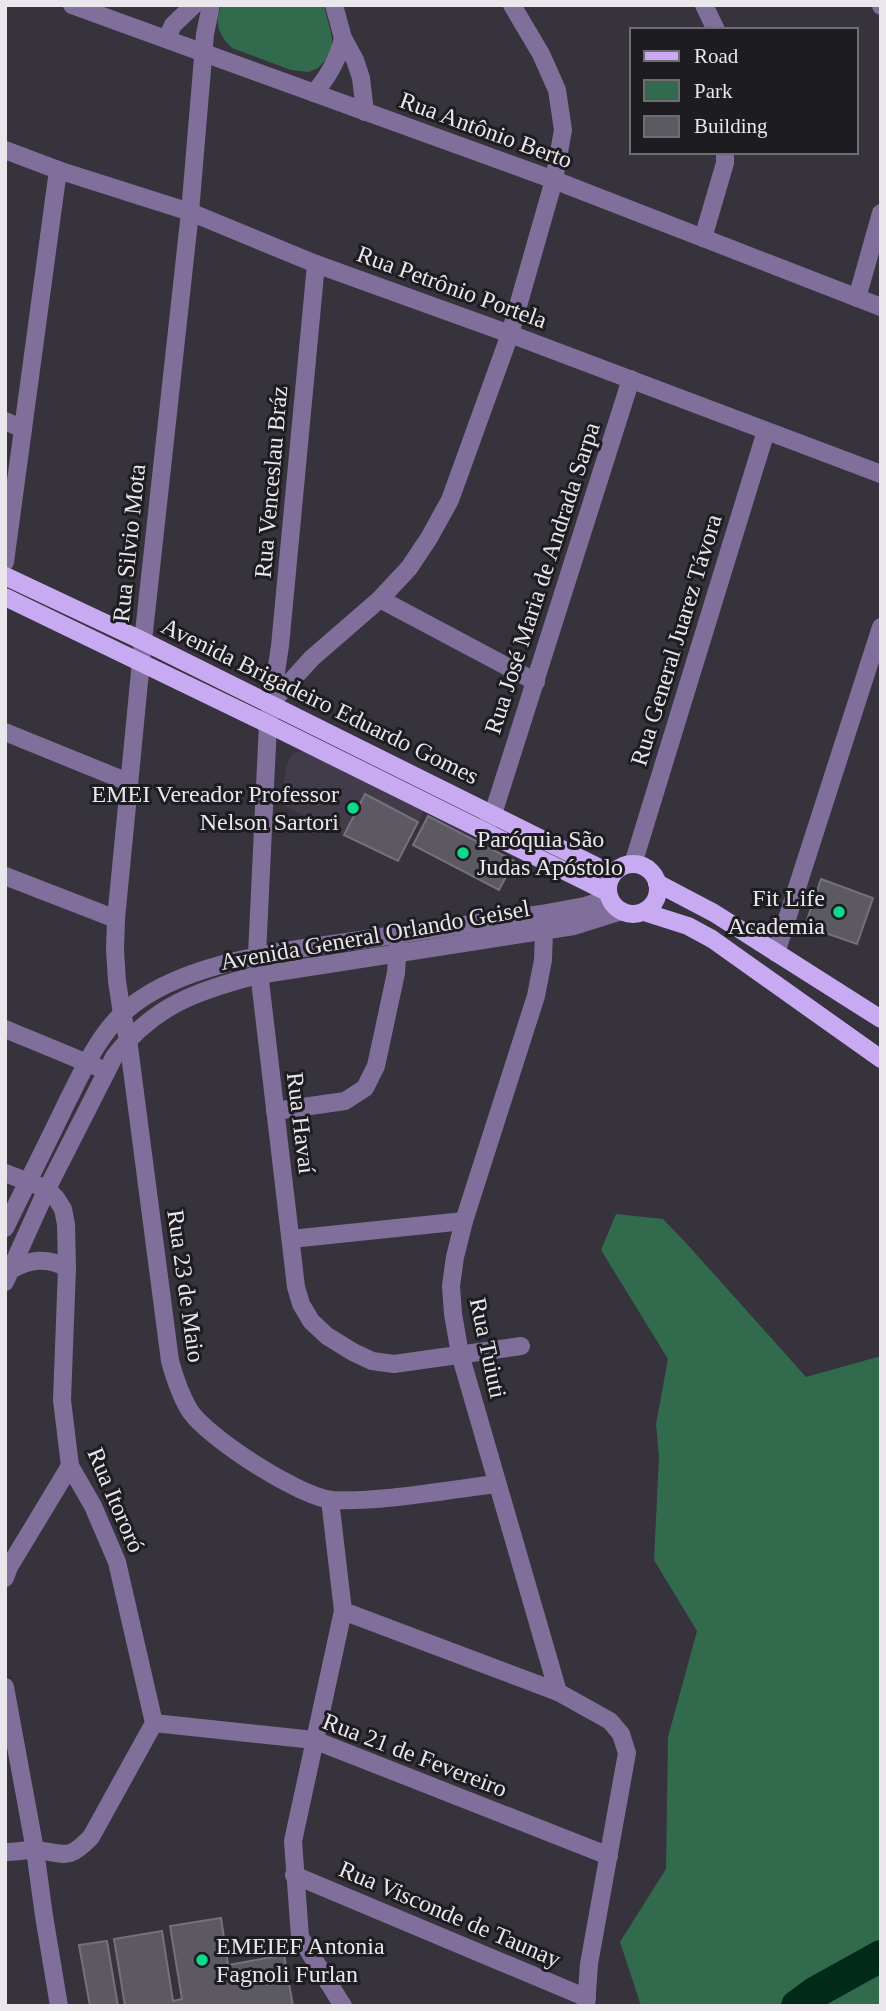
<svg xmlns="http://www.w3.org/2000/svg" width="886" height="2011" font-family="'Times New Roman',serif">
<rect width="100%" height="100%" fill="#36333c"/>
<path fill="#413b4a" d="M 306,750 L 424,811 L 398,861 L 282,805 L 286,766 L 293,753 Z"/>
<g fill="#326a4d">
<path d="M 222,5 L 324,5 L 332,37 L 332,46 L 330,55 L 318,68 L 309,72 L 291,70 L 232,48 C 219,36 213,22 222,5 Z"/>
<path d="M 616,1214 L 663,1219 L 687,1244 L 806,1377 L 881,1356 L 881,2006 L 641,2006 L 620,1942 L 666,1869 L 668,1737 L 697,1631 L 654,1560 L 659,1457 L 656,1424 L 668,1359 L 601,1250 Z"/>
</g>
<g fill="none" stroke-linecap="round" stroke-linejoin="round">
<path stroke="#012b18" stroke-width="32" d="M 797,2006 L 816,1992 L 881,1956"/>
</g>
<g fill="#5d5963" stroke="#75717c" stroke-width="2">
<path d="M 365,794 L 418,822 L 398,861 L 344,835 Z"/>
<path d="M 428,816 L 514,861 L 499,890 L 413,845 Z"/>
<path d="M 821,879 L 873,898 L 857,944 L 805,926 Z"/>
<path d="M 221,1918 L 228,1965 L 284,1955 L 293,2006 L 125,2006 L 114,1939 L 162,1931 L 173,2001 L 182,1999 L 170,1926 Z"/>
<path d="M 107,1941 L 118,2006 L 90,2006 L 79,1945 Z"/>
</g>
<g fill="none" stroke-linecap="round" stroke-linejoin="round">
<g stroke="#806e9b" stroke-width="18">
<path d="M 72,5 L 554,180 L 881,307"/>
<path d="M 211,5 L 205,34 L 190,212 L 143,641 L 116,919 L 115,950 L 117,981 L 122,1014 L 128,1039 L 170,1361 C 175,1379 180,1395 190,1411 C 208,1438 301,1498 333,1500 C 385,1502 445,1490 497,1484"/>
<path d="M 334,5 L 343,38 L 355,60 L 361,78 L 365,112"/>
<path d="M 704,5 L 716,30"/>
<path d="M 881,5 L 881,6"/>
<path d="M 167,38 L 173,25 L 194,5"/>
<path d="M 314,93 C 329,76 338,60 343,38"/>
<path d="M 5,150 L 58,170 L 190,212 L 316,264 L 510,334 L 881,474"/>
<path d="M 703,238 L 725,163 L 725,152"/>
<path d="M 316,264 L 280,646 L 268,724 L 257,955 L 296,1287 L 301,1304 L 311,1321 L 327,1336 L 353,1352 L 372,1361 L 394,1364 L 521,1346"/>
<path d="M 857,298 L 881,213"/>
<path d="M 5,421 L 23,429"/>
<path d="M 5,562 L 58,170"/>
<path d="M 380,599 L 536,682"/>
<path d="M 270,704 L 312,658 L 380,599 L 409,568 L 429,538 L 450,500 L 510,334 L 554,180 L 563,130 L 557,90 L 541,54 L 512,5"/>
<path d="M 5,732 L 128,782"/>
<path d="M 487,826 L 493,814 L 631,379"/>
<path d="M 633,864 L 766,431"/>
<path d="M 5,876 L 116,919"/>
<path d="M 544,931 L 543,960 L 536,996 L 464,1221 L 455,1257 L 451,1286 L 453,1314 L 460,1354 L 558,1692"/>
<path d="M 776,953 L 881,627"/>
<path d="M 5,1029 L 97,1067"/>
<path d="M 275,1111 L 345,1101 L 365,1088 L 376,1066 L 396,973 L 398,943"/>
<path d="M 5,1173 L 47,1189 L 56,1198 L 63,1209 L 66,1224 L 67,1268 L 62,1400 L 70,1466 L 93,1506 L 117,1562 L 154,1723 L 91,1837 C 66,1863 65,1852 34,1850 C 25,1850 15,1852 5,1852"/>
<path d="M 5,1228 C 25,1187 46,1146 66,1104 C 82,1073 96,1039 122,1014 C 179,960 292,950 367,939 C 425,931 483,922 541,914 L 585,906 L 609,898"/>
<path d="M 291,1239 L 464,1221"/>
<path d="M 11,1270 C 30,1259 47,1257 67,1268"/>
<path d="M 5,1282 L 47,1189 L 114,1057 C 154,1005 197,991 258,975 L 574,926 L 622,911"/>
<path d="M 330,1500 L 343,1611 L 293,1841 L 300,1937 L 343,2006"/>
<path d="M 5,1578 L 9,1567 L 70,1466"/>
<path d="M 343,1611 L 558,1692 L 610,1721 L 621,1734 L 627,1753 L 589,1964 L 586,2006"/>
<path d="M 5,1687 L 35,1850 L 44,1916 L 59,2006"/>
<path d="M 154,1723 L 314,1740 L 609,1856"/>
<path d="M 294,1875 L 587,1998"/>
</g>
<g stroke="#c8aaf3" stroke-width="18">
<path d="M 5,576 L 143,641 L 612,874"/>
<path d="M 5,597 L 268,724 L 607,892"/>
<circle cx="633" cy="889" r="25"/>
<path d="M 657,883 L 714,913 L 881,1019"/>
<path d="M 644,912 L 688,926 L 712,939 L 881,1059"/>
</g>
</g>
<g fill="#0cd98a" stroke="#1d1c20" stroke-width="2.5">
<circle cx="353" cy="808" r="7"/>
<circle cx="463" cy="853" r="7"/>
<circle cx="839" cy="912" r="7"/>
<circle cx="202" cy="1960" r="7"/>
</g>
<g text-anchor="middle" stroke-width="6" stroke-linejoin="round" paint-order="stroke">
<g font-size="24" fill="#e9e6ec" stroke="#1d1c20">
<text transform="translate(486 130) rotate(20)" y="8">Rua Antônio Berto</text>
<text transform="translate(452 287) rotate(20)" y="8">Rua Petrônio Portela</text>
<text transform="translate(271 482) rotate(-85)" y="8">Rua Venceslau Bráz</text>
<text transform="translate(129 543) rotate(-84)" y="8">Rua Silvio Mota</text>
<text transform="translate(542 578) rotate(-72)" y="8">Rua José Maria de Andrada Sarpa</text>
<text transform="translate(676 640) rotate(-73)" y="8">Rua General Juarez Távora</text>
<text transform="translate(320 701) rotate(26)" y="8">Avenida Brigadeiro Eduardo Gomes</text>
<text transform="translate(375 935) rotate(-10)" y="8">Avenida General Orlando Geisel</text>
<text transform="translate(301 1123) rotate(83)" y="8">Rua Havaí</text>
<text transform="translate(186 1286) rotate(82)" y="8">Rua 23 de Maio</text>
<text transform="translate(488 1348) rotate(78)" y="8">Rua Tuiuti</text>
<text transform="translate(116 1500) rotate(67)" y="8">Rua Itororó</text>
<text transform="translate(415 1755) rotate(21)" y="8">Rua 21 de Fevereiro</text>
<text transform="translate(450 1914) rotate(23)" y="8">Rua Visconde de Taunay</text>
</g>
<g font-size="24" fill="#e9e6ec" stroke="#1d1c20" text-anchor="end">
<text x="339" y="802">EMEI Vereador Professor<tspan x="339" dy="28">Nelson Sartori</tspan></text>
<text x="477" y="847" text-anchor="start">Paróquia São<tspan x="477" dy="28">Judas Apóstolo</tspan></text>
<text x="825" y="906">Fit Life<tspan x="825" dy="28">Academia</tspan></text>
<text x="216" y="1954" text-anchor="start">EMEIEF Antonia<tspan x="216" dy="28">Fagnoli Furlan</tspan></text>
</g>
</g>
<rect width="886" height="2011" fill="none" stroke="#e9e6ec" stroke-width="14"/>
<rect x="630" y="28" width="228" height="126" fill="#1d1c20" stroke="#6f6d72" stroke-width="2"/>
<rect x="644" y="51" width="35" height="10" fill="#c8aaf3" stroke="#6f6d72" stroke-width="2"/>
<text x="694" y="63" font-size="21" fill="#e9e6ec">Road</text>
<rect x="644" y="80" width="35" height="21" fill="#326a4d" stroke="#6f6d72" stroke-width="2"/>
<text x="694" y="98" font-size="21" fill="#e9e6ec">Park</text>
<rect x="644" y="116" width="35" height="21" fill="#5d5963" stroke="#6f6d72" stroke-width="2"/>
<text x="694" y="133" font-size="21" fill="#e9e6ec">Building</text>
</svg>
